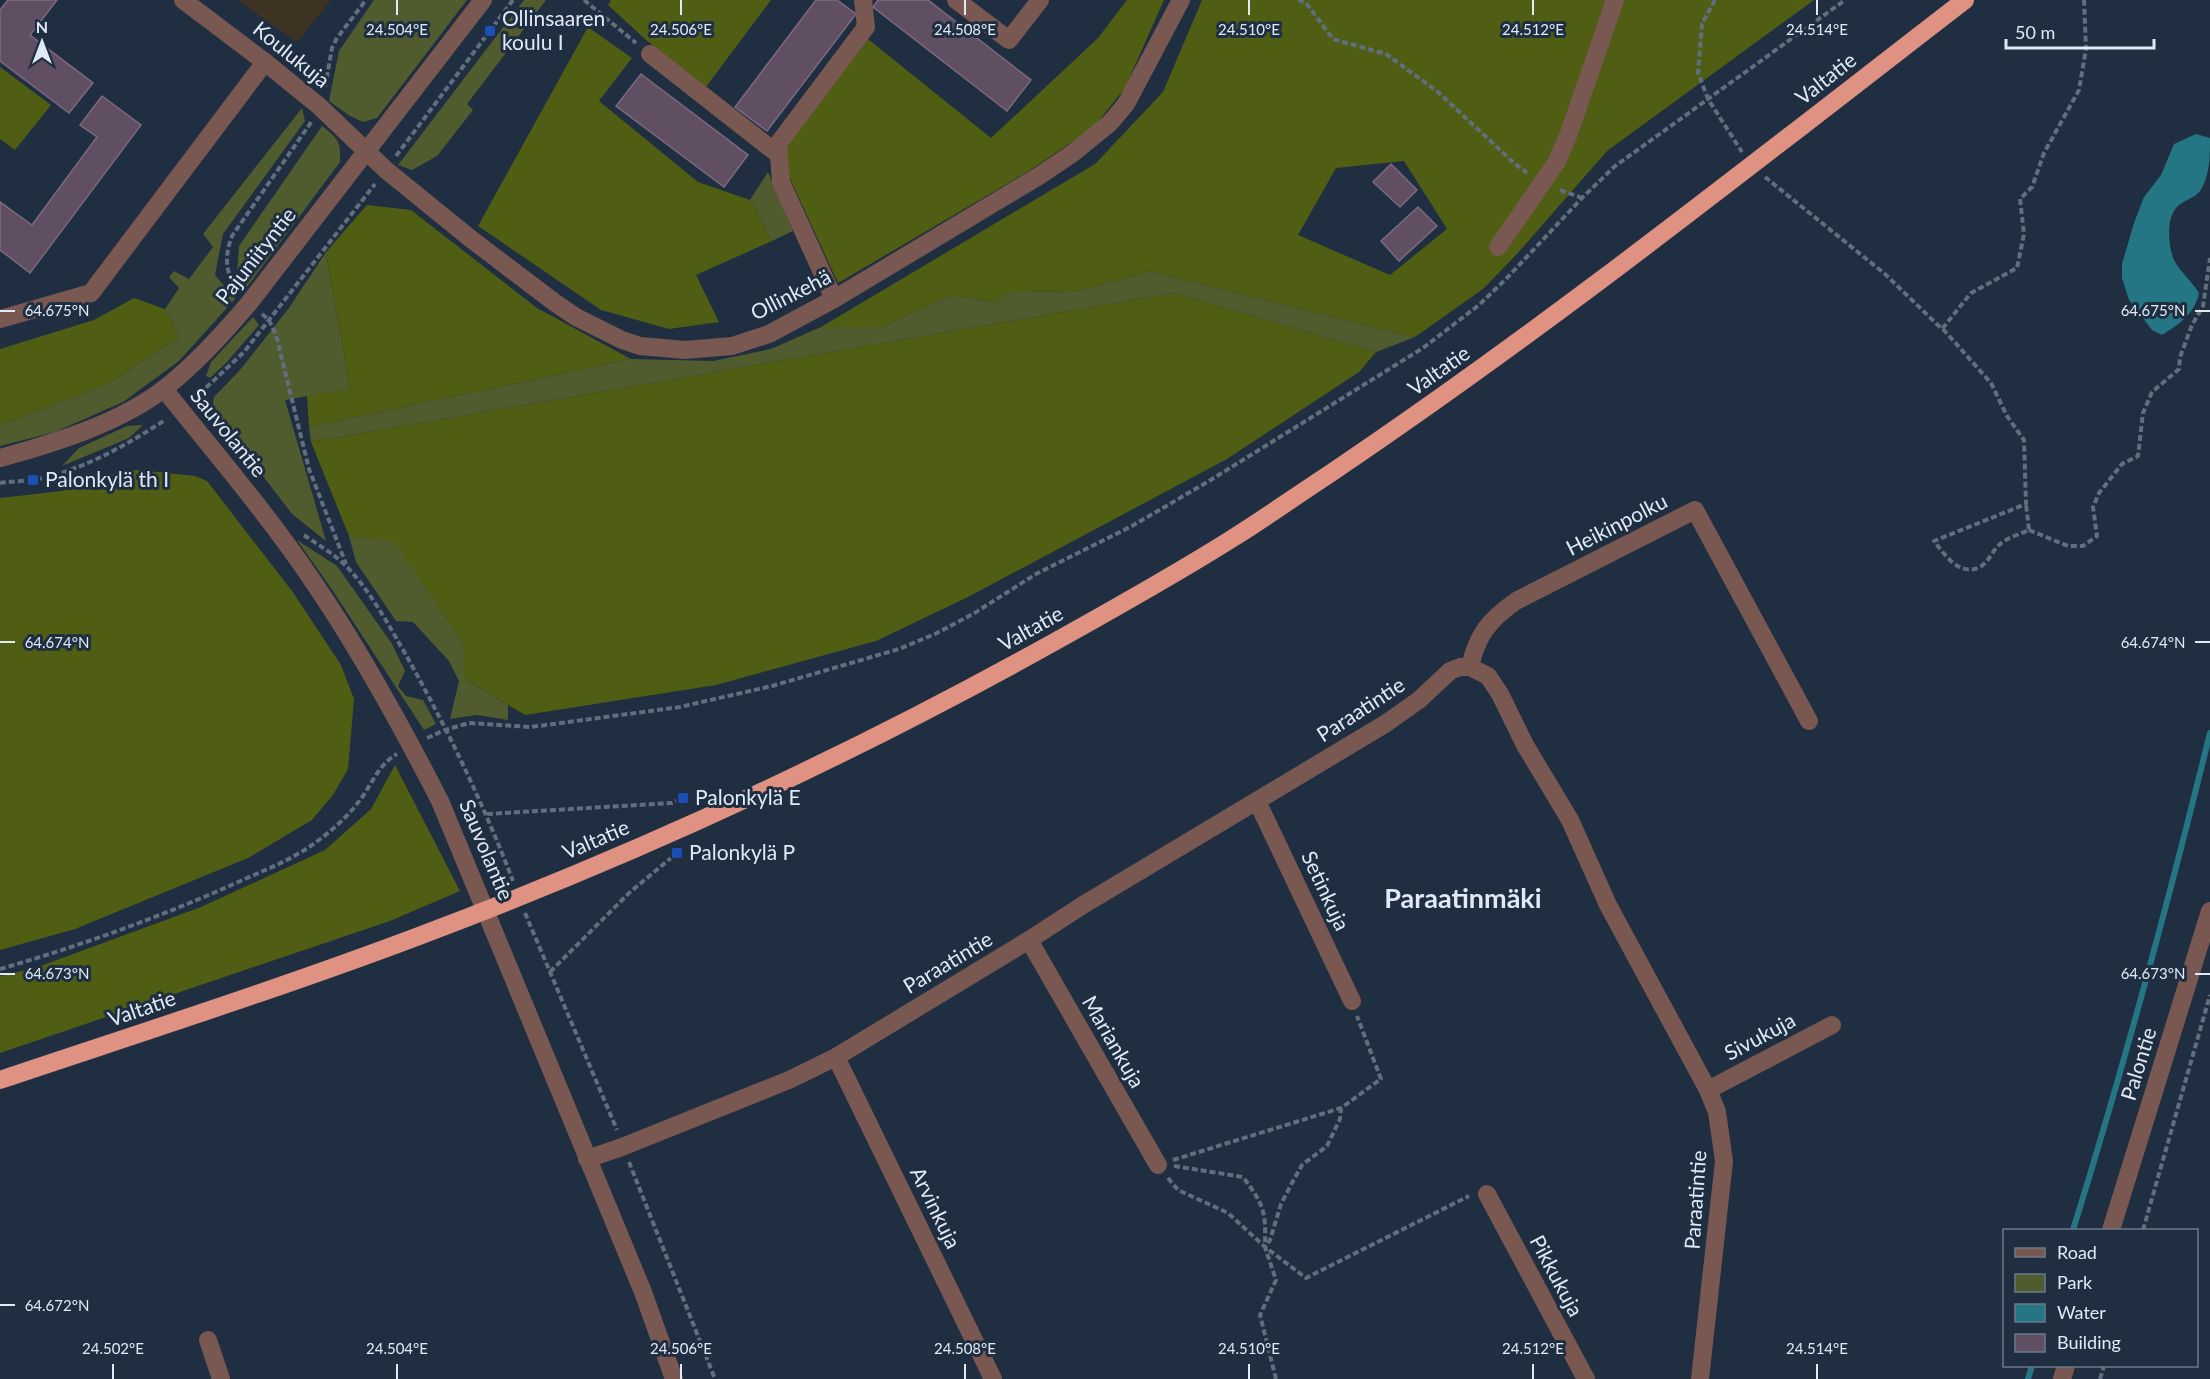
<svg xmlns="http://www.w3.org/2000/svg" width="2210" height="1379" font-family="Lato,sans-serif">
<rect width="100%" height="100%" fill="#1f2e41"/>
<path fill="#3e3223" d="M 237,0 L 331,0 L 297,42 Z"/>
<g fill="#515c2e">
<path d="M 374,0 L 467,0 L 377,118 L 363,122 L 350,116 L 329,101 L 339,51 Z"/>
<path d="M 524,0 L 546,0 L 467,104 L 473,110 L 437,156 L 412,170 L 398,165 Z"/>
<path d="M 302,108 L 305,121 L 223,234 L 215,275 L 235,299 L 179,361 L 123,402 L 55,432 L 0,446 L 0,425 L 108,384 L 179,337 L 165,309 L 179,288 L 169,277 L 174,271 L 189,279 L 213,247 L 203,234 Z"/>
<path d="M 322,126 C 338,138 341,142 340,162 L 247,287 L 237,272 L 239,246 Z"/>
<path d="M 768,172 L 793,231 L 772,241 L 750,200 Z"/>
<path d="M 326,252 L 350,389 L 285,400 L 326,541 L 292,514 L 212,409 L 214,397 L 240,370 L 289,308 Z"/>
<path d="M 1149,271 L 1415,337 L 1376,352 L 1173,293 L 311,442 L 309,427 L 631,359 L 713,361 L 771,349 L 821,327 L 882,327 L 951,295 L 994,302 L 1011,292 L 1078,291 Z"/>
<path d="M 253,317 L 259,325 L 226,363 L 210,378 L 206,376 L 211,362 Z"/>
<path d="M 143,425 L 129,438 L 62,466 L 79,448 L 127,426 Z"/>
<path d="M 349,536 L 395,541 L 464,645 L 464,678 L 508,705 L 508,720 L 477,715 L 450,719 L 459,681 L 449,661 L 413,622 L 396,621 L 356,562 Z"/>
<path d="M 297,540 L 337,566 L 392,644 L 405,671 L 398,686 L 406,696 L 423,700 L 436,724 L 424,730 L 333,591 Z"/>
</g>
<g fill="#4f5e13" fill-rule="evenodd">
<path d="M 611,0 L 771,0 L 706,87 L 646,40 L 608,5 Z"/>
<path d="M 1127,0 L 1164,0 L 1125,88 L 1093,128 L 1029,171 L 838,283 L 787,172 L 786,145 L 868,39 L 991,138 L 1098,38 Z"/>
<path d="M 1202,0 L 1814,0 L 1607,151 L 1517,254 L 1483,289 L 1415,337 L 1149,271 L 1078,291 L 1011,292 L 994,302 L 951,295 L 882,327 L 821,327 L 1095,164 L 1163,92 ZM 1404,161 L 1447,229 L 1390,275 L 1298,235 L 1336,168 Z"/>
<path d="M 588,27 L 632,58 L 599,101 L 698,182 L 750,200 L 772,241 L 696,275 L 719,322 L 669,329 L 601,310 L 478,226 Z"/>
<path d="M 0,67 L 51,105 L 15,150 L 0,139 Z"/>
<path d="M 367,205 L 411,210 L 537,308 L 631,359 L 309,427 L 307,396 L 350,389 L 326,252 Z"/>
<path d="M 1173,293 L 1376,352 L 1359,372 L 1227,459 L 968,597 L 876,641 L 716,685 L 525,715 L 464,678 L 464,645 L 395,542 L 349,536 L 311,442 Z"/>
<path d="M 134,298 L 165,309 L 179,337 L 108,384 L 0,425 L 0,349 L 94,320 Z"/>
<path d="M 139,470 L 195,476 L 207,481 L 292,591 L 341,665 L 354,699 L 348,769 L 333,795 L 312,820 L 248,858 L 75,929 L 0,950 L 0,498 L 62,491 L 124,471 Z"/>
<path d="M 395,765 L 460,891 L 390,921 L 0,1053 L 0,976 L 35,968 L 201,907 L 325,850 L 371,809 Z"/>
</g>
<path fill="#257684" d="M 2196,134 L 2210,138 C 2210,155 2210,177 2200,191 C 2195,198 2184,200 2177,207 C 2166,218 2168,246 2174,260 C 2179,270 2193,283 2199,293 C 2195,313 2180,324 2162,335 L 2152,330 L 2129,300 L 2122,278 L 2122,264 L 2134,223 L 2144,197 L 2161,175 L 2174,144 Z"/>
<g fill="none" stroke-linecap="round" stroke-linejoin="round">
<g stroke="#257684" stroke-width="6">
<path d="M 2073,1230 C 2124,1066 2169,900 2210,733"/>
<path d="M 2028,1379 L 2032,1366"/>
</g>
</g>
<g fill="#604e63" stroke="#7d6a7f" stroke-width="1.5">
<path d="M 8,0 L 57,0 L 30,35 L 93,83 L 69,113 L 0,61 L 0,10 Z"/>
<path d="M 816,0 L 837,0 L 856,14 L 767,131 L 735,107 Z"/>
<path d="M 878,0 L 928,0 L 1031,80 L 1007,111 L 873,7 Z"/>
<path d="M 641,74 L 748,155 L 724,187 L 616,106 Z"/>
<path d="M 102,96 L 141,125 L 30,273 L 0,250 L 0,202 L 32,225 L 97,137 L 80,125 Z"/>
<path d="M 1391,164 L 1417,190 L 1400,207 L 1373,182 Z"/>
<path d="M 1418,207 L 1437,226 L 1399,261 L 1381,241 Z"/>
</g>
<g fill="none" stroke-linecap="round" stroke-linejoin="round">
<g stroke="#616e7f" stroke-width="4" stroke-dasharray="6 3" stroke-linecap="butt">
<path d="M 584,0 L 636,43"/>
<path d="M 1298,0 L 1306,3 L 1333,39 L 1386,54 L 1438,92 L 1514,163 L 1527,173"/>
<path d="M 1715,0 L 1702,24 L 1698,73 L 1708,99 L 1742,152"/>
<path d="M 325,87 L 332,48 L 337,38 L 366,0"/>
<path d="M 396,156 L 513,0"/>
<path d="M 1765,177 L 1885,274 L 1942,329 L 1971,293 L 2017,268 L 2024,234 L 2020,199 L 2032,187 L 2044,153 L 2079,90 L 2086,49 L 2084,0"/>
<path d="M 1560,190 L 1582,198"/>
<path d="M 238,289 C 224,273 225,254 232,236 L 312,121"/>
<path d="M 262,314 L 269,320 L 276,335 L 309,469 L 346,564"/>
<path d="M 1943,329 L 1991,383 L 2007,416 L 2024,440 L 2026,504 L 1934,541 C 1945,555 1959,577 1980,567 C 1989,562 1992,551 1999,545 C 2006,538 2020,534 2029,530 L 2026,504"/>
<path d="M 200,395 L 212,416"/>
<path d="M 193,400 L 244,352 L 375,184"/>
<path d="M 0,483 C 15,481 32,481 47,477 C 90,466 128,444 165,420"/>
<path d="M 2029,530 L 2068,546 L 2083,546 L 2097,536 L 2093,507 L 2099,493 L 2122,464 L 2138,456 L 2143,413 L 2152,392 L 2179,369 L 2180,357 L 2192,325 L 2203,306 L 2210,258"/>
<path d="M 304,535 C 318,545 333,553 345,565 C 370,590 388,624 406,655 C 447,728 483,803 513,881"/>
<path d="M 427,738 L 445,730 L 469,723 L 531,727 L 680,707 L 772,686 L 899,649 L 935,634 L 973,614 L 1036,574 L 1132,526 L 1209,481 L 1423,348 L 1479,305 L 1506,279 L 1582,198 L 1614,167 L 1845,0"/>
<path d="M 487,814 L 672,803 L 683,798"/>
<path d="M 525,913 L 617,1130"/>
<path d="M 0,969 C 80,946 160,917 236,883 C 260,872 284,863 306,849 C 326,836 346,819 360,800 C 372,784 379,764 397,754"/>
<path d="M 550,972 L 629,893 L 677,853"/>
<path d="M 1173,1160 L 1341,1108 L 1381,1079 L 1357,1016"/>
<path d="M 629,1162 L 715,1379"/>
<path d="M 1174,1166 L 1243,1177 C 1264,1205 1266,1211 1265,1246"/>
<path d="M 1168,1178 L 1178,1190 L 1228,1213 L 1265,1247 L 1306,1278 L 1469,1196"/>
<path d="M 2143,1230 L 2210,995"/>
<path d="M 1276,1379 L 1260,1315 L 1276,1280 L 1265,1247 L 1270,1240 L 1281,1204 L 1292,1183 L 1302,1165 L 1327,1146 L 1340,1119 L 1341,1108"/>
<path d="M 2100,1379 L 2104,1366"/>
</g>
<g stroke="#785851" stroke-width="18">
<path d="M 183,0 L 265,62 L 319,106 L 386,170 L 471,239 L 554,302 L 576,317 L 622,340 L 640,346 L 685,350 L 732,346 L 769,334 L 834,299 L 1039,176 L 1073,153 L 1110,123 L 1126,104 L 1181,0"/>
<path d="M 956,0 L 1009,40 L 1040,0"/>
<path d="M 650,54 L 779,155"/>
<path d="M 1498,247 L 1556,163 L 1568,136 L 1615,0"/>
<path d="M 834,299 L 781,182 L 778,144 L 866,27 L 863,0"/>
<path d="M 0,319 L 91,293 L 265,62"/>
<path d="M 164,389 C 214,452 267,513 312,580 C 360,650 401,725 440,801 L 643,1292 L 674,1379"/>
<path d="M 0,458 C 55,443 120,423 165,388 C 197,363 224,333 250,302 L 483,0"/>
<path d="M 1470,667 C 1477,635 1489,620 1516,601 L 1695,510 L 1809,721"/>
<path d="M 1257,801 L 1352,1001"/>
<path d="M 1029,940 L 1158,1165"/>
<path d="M 836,1057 L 993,1379"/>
<path d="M 1708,1090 L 1832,1025"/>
<path d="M 587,1159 L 622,1147 L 789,1080 L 836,1057 L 1029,940 L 1083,905 L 1385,724 L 1419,700 L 1450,671 L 1460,667 L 1470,667 L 1488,676 L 1500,694 L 1525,745 L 1570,820 L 1608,905 L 1708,1090 L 1717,1112 L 1724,1161 L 1700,1379"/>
<path d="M 1487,1194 L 1586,1379"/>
<path d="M 2111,1230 L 2210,911"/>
<path d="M 208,1340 L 221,1379"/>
<path d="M 2062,1379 L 2066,1366"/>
</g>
<path stroke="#df9281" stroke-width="18" d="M 0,1080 C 140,1033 281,988 419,936 C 635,855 845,758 1047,646 C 1110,611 1173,576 1233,538 C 1265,518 1296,496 1328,475 C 1548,327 1755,162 1965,0"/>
</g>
<path fill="none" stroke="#e0eaf7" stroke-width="2" d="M 397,0 L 397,15M 681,0 L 681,15M 965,0 L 965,15M 1249,0 L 1249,15M 1533,0 L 1533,15M 1817,0 L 1817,15M 0,311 L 15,311M 2195,311 L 2210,311M 0,642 L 15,642M 2195,642 L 2210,642M 0,974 L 15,974M 2195,974 L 2210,974M 0,1305 L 15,1305M 113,1364 L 113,1379M 397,1364 L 397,1379M 681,1364 L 681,1379M 965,1364 L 965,1379M 1249,1364 L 1249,1379M 1533,1364 L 1533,1379M 1817,1364 L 1817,1379"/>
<g fill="#1a4fb4" stroke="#1f2e41" stroke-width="2">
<rect x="484" y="25" width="12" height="12" rx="3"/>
<rect x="27" y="474" width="12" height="12" rx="3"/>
<rect x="677" y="792" width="12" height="12" rx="3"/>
<rect x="671" y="847" width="12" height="12" rx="3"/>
</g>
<g text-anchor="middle" stroke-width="6" stroke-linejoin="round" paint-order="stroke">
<g font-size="21" fill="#e0eaf7" stroke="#1f2e41" text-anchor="start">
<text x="502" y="26">Ollinsaaren<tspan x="502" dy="24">koulu I</tspan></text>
<text x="45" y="487">Palonkylä th I</text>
<text x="695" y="805">Palonkylä E</text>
<text x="689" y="860">Palonkylä P</text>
</g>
<g font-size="21" fill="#e0eaf7" stroke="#1f2e41">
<text transform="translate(291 55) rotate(39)" y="7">Koulukuja</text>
<text transform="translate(1826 79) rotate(-38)" y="7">Valtatie</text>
<text transform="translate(256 256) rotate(-52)" y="7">Pajuniityntie</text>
<text transform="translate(791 295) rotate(-27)" y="7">Ollinkehä</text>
<text transform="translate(1439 371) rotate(-35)" y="7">Valtatie</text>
<text transform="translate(228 433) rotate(51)" y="7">Sauvolantie</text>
<text transform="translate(1617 525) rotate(-27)" y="7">Heikinpolku</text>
<text transform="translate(1031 629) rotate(-29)" y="7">Valtatie</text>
<text transform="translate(1361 710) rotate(-33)" y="7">Paraatintie</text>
<text transform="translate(596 840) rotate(-23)" y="7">Valtatie</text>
<text transform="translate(486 850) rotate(67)" y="7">Sauvolantie</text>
<text transform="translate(1325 891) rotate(65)" y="7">Setinkuja</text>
<text transform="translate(948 963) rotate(-31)" y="7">Paraatintie</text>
<text transform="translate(142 1009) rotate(-19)" y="7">Valtatie</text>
<text transform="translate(1760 1037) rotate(-28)" y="7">Sivukuja</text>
<text transform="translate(1113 1042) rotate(60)" y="7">Mariankuja</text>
<text transform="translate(2139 1064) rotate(-73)" y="7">Palontie</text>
<text transform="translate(1696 1200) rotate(-86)" y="7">Paraatintie</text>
<text transform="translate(935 1208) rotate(64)" y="7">Arvinkuja</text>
<text transform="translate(1556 1276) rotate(62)" y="7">Pikkukuja</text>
</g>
<g font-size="27" font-weight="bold" fill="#e0eaf7" stroke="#1f2e41">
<text x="1463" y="908">Paraatinmäki</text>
</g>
</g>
<g font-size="15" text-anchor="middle" fill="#e0eaf7" stroke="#1f2e41" stroke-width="6" stroke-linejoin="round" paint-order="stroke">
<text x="397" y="35">24.504°E</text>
<text x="681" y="35">24.506°E</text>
<text x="965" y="35">24.508°E</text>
<text x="1249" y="35">24.510°E</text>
<text x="1533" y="35">24.512°E</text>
<text x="1817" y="35">24.514°E</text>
<text x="57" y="316">64.675°N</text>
<text x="2153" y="316">64.675°N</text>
<text x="57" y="648">64.674°N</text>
<text x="2153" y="648">64.674°N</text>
<text x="57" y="979">64.673°N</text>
<text x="2153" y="979">64.673°N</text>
<text x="57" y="1311">64.672°N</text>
<text x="113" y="1354">24.502°E</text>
<text x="397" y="1354">24.504°E</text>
<text x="681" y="1354">24.506°E</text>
<text x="965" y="1354">24.508°E</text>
<text x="1249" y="1354">24.510°E</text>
<text x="1533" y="1354">24.512°E</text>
<text x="1817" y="1354">24.514°E</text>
</g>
<rect x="2003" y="1229" width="195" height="138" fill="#1f2e41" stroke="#6c798a" stroke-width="1.5"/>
<rect x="2015" y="1248" width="30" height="9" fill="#785851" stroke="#6c798a" stroke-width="1.5"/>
<text x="2057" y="1259" font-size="18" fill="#e0eaf7">Road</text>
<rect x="2015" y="1274" width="30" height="18" fill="#515c2e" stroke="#6c798a" stroke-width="1.5"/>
<text x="2057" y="1289" font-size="18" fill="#e0eaf7">Park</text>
<rect x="2015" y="1304" width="30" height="18" fill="#257684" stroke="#6c798a" stroke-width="1.5"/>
<text x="2057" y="1319" font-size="18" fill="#e0eaf7">Water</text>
<rect x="2015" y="1334" width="30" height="18" fill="#604e63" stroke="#6c798a" stroke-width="1.5"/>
<text x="2057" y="1349" font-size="18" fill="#e0eaf7">Building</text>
<g transform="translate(42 42)" stroke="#1f2e41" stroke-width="4.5" paint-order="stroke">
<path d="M0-4.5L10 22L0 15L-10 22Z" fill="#e0eaf7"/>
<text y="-9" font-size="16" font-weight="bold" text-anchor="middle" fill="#e0eaf7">N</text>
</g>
<path d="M2006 39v9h148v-9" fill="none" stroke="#e0eaf7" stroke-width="3"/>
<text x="2015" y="39" font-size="18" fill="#e0eaf7" stroke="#1f2e41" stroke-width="4.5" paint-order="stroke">50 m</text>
</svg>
